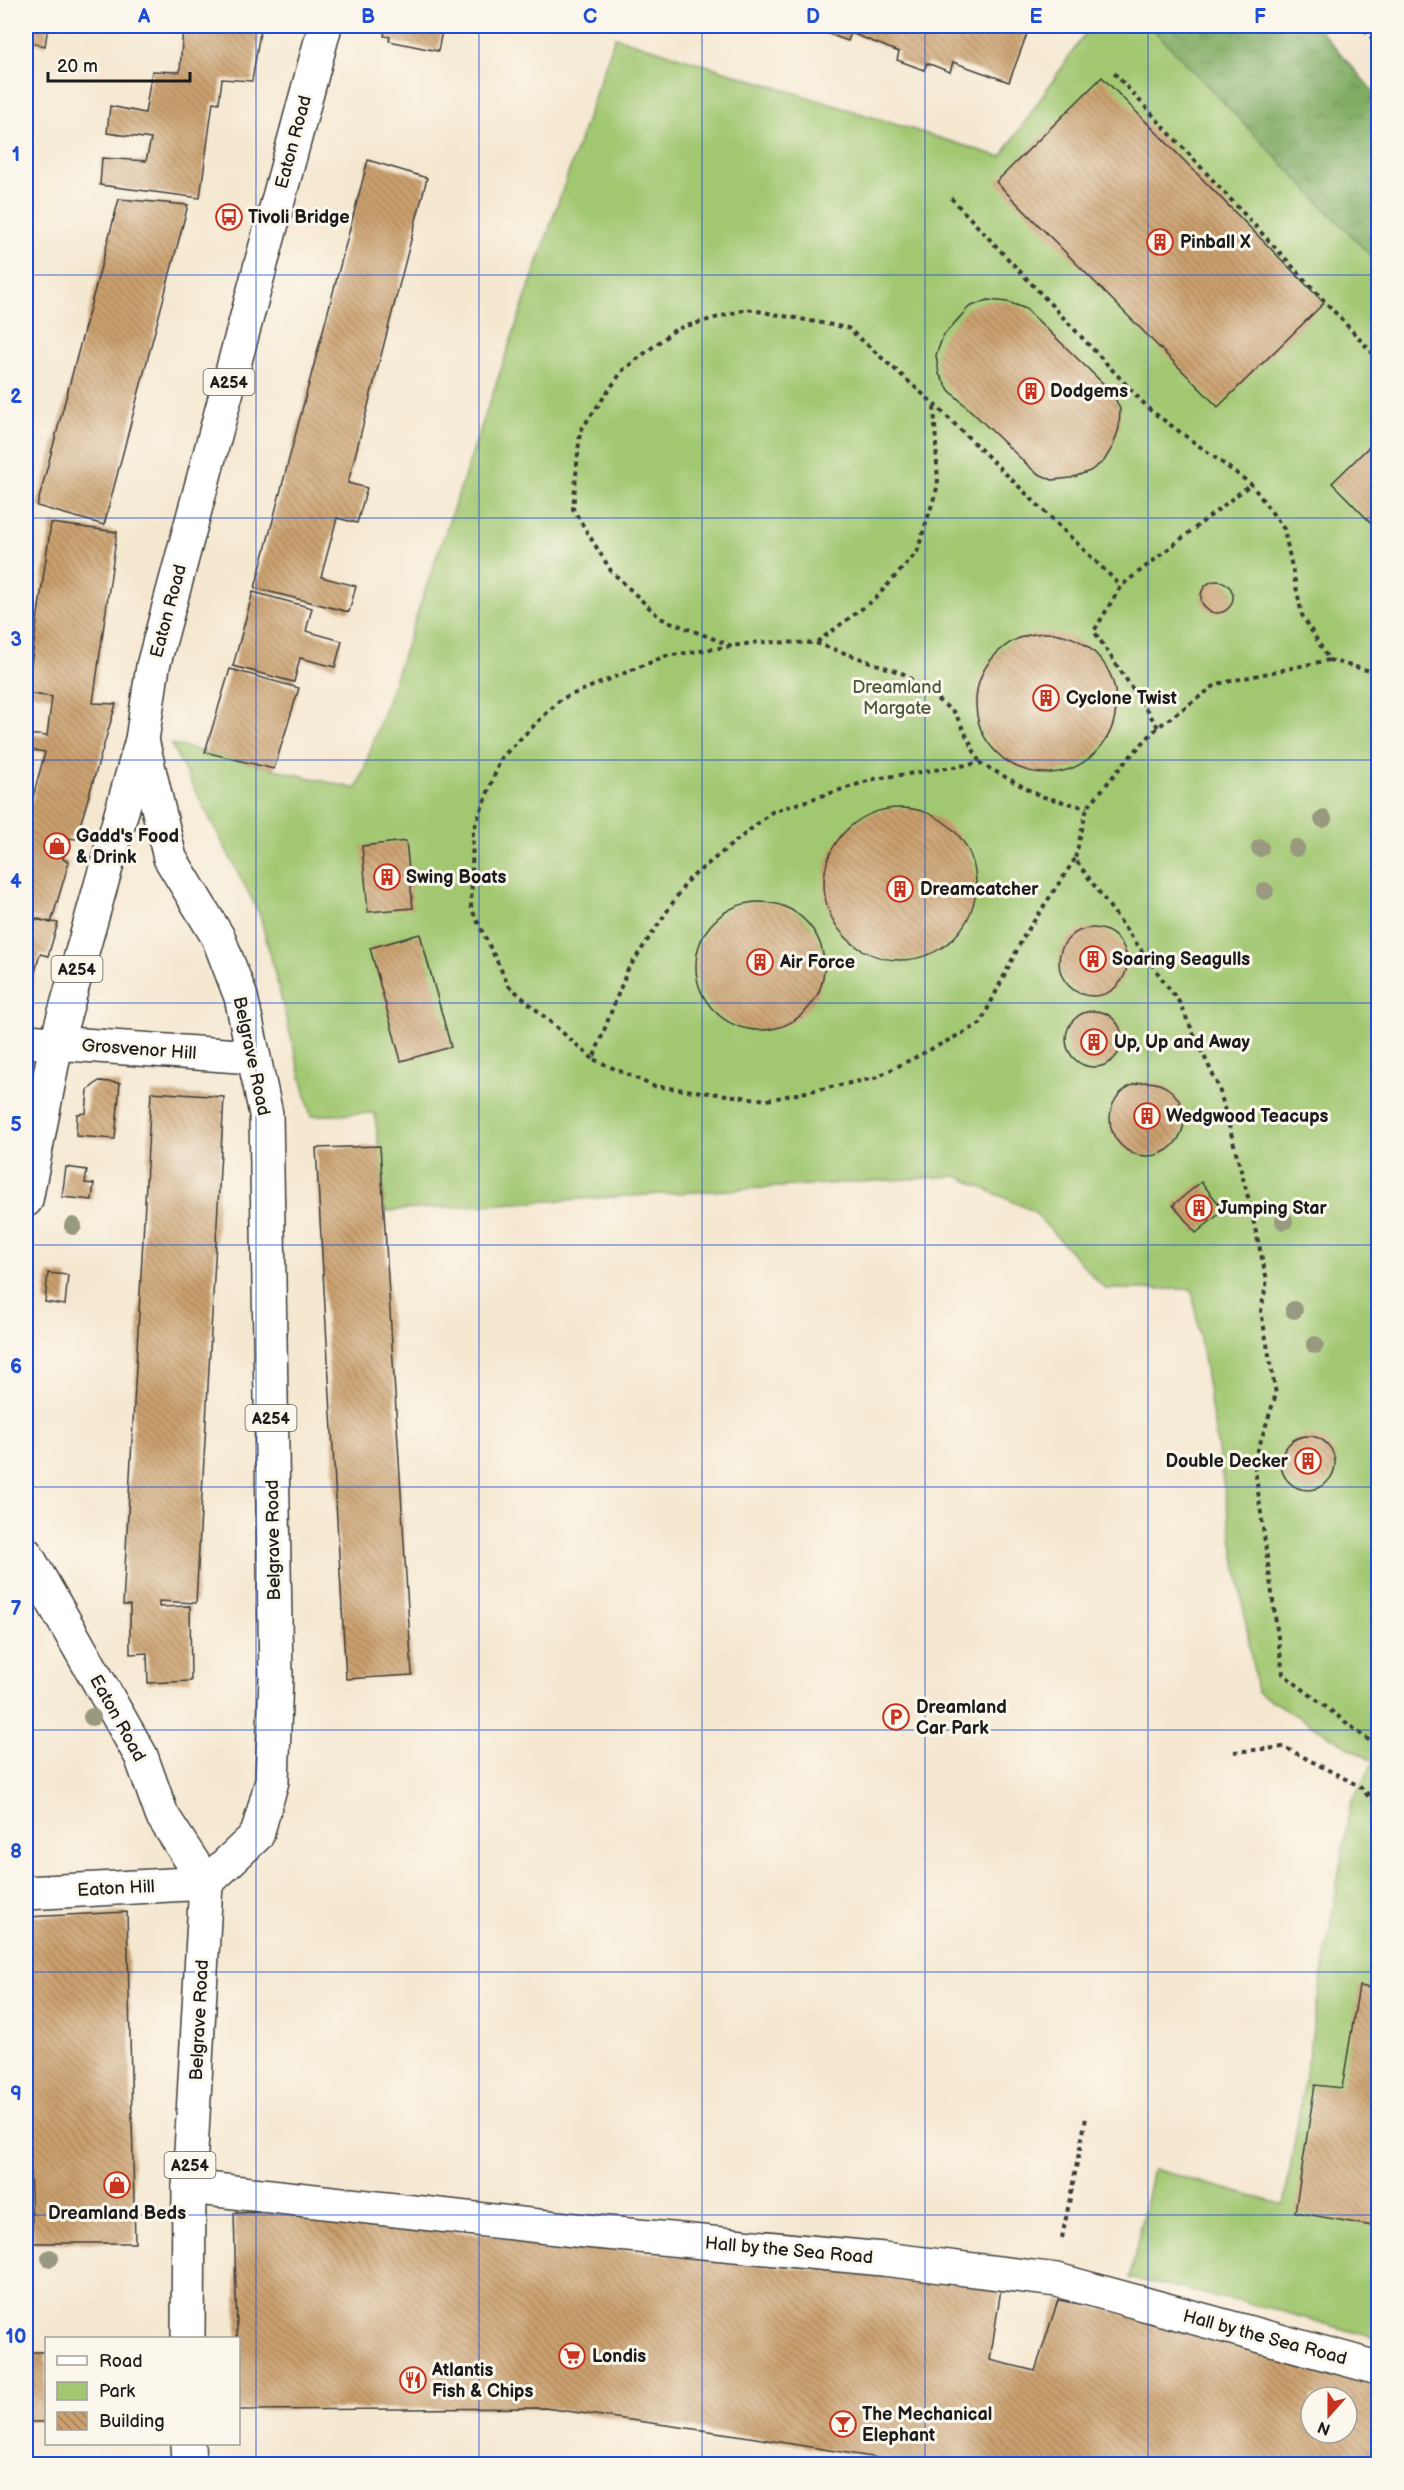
<svg xmlns="http://www.w3.org/2000/svg" width="1404" height="2490" font-family="'Balsamiq Sans',sans-serif">
<defs>
<pattern id="forest-crowns" width="20" height="18" patternUnits="userSpaceOnUse" patternTransform="scale(1.5)"><rect width="20" height="18" fill="#80ac63"/><path d="M2 6a3 3 0 1 1 6 0M12 15a3 3 0 1 1 6 0" fill="none" stroke="#688b51"/></pattern>
<pattern id="building-back-hatch" width="6" height="6" patternUnits="userSpaceOnUse" patternTransform="scale(1.5)"><rect width="6" height="6" fill="#cba06e"/><path d="M-1 5l2 2M0 0l6 6M5-1l2 2" fill="none" stroke="#a4825a"/></pattern>
</defs>
<rect width="100%" height="100%" fill="#fbf7ec"/>
<filter id="ink" filterUnits="userSpaceOnUse"><feTurbulence type="fractalNoise" baseFrequency=".0167" numOctaves="2"/><feDisplacementMap in="SourceGraphic" scale="12" xChannelSelector="R" yChannelSelector="G"/><feConvolveMatrix kernelMatrix="1 2 1 2 8 2 1 2 1" color-interpolation-filters="sRGB"/></filter>
<filter id="wash" filterUnits="userSpaceOnUse"><feTurbulence type="fractalNoise" baseFrequency=".008" numOctaves="4" result="noise"/><feDisplacementMap in="SourceGraphic" scale="24" xChannelSelector="R" yChannelSelector="G"/><feGaussianBlur stdDeviation="1.35" result="paint"/><feColorMatrix in="noise" values="0 0 0 0 0 0 0 0 0 0 0 0 0 0 0 0 0 1.4 0 .05"/><feComposite in="paint" operator="in"/></filter>
<g filter="url(#wash)">
<rect width="100%" height="100%" fill="#f5e8d1"/>
<path fill="#a1c771" stroke="#5e7246" stroke-width="1.5" d="M 1090,26 L 1150,26 L 1378,263 L 1378,2339 L 1270,2308 L 1130,2278 L 1153,2169 L 1284,2205 L 1350,1806 L 1374,1762 L 1257,1692 L 1192,1289 L 1105,1289 L 1033,1211 L 957,1176 L 385,1211 L 375,1113 L 311,1116 L 260,915 L 171,744 L 357,789 L 615,37 L 1001,157 Z"/>
<path fill="url(#forest-crowns)" stroke="#4e6440" stroke-width="1.5" d="M 1150,26 L 1317,26 L 1378,97 L 1378,263 Z"/>
<g id="blocks">
<g fill="url(#building-back-hatch)" fill-rule="evenodd">
<path d="M 26,26 L 48,26 L 45,46 L 26,41 Z"/>
<path d="M 183,26 L 261,26 L 252,81 L 222,79 L 219,103 L 213,102 L 200,198 L 100,185 L 102,158 L 146,161 L 151,139 L 107,133 L 110,106 L 145,113 L 152,71 L 180,72 Z"/>
<path d="M 386,26 L 443,26 L 438,51 L 389,41 L 390,37 L 384,36 Z"/>
<path d="M 807,26 L 1030,26 L 1009,82 L 953,62 L 950,72 L 927,63 L 924,70 L 897,60 L 899,52 L 851,33 L 848,41 Z"/>
<path d="M 1102,77 L 1324,303 L 1218,407 L 996,182 Z"/>
<path d="M 368,160 L 427,178 L 348,483 L 367,488 L 357,523 L 337,518 L 321,577 L 356,586 L 349,612 L 255,588 Z"/>
<path d="M 119,199 L 188,205 L 104,525 L 37,506 Z"/>
<path d="M 988,300 L 1008,302 L 1026,309 L 1112,392 L 1120,409 L 1119,428 L 1113,446 L 1104,461 L 1090,471 L 1071,478 L 1052,480 L 1035,472 L 949,390 L 939,374 L 936,355 L 943,336 L 969,307 Z"/>
<path d="M 1378,438 L 1378,530 L 1332,483 Z"/>
<path d="M 51,523 L 117,532 L 93,703 L 116,704 L 76,839 L 68,838 L 63,859 L 69,862 L 51,923 L 26,915 L 26,823 L 45,752 L 26,749 L 26,734 L 47,736 L 52,697 L 26,693 L 26,670 L 30,671 Z"/>
<circle cx="1217" cy="597" r="16"/>
<path d="M 253,592 L 312,608 L 306,631 L 342,641 L 335,667 L 300,658 L 294,682 L 233,666 Z"/>
<circle cx="1046" cy="703" r="70"/>
<path d="M 230,669 L 299,688 L 274,769 L 205,752 Z"/>
<circle cx="900" cy="884" r="76"/>
<path d="M 406,841 L 413,908 L 368,912 L 362,846 Z"/>
<circle cx="760" cy="966" r="64"/>
<path d="M 26,918 L 58,923 L 48,956 L 40,954 L 26,1004 Z"/>
<circle cx="1093" cy="962" r="34"/>
<path d="M 420,934 L 451,1047 L 401,1061 L 370,948 Z"/>
<circle cx="1094" cy="1039" r="28"/>
<path d="M 99,1081 L 120,1083 L 115,1139 L 76,1136 L 77,1114 L 86,1113 L 88,1090 Z"/>
<circle cx="1147" cy="1119" r="37"/>
<path d="M 151,1092 L 224,1097 L 196,1603 L 159,1601 L 159,1607 L 190,1606 L 191,1681 L 148,1683 L 147,1653 L 130,1654 L 130,1605 L 123,1605 Z"/>
<path d="M 380,1146 L 412,1675 L 346,1679 L 316,1148 Z"/>
<path d="M 66,1167 L 87,1170 L 85,1183 L 94,1184 L 92,1200 L 62,1197 Z"/>
<path d="M 1201,1182 L 1224,1210 L 1196,1233 L 1173,1205 Z"/>
<path d="M 48,1273 L 68,1275 L 65,1305 L 45,1302 Z"/>
<circle cx="1308" cy="1463" r="27"/>
<path d="M 127,1912 L 135,2243 L 33,2243 L 29,2147 L 26,2147 L 26,1917 Z"/>
<path d="M 1359,1986 L 1378,1989 L 1378,2227 L 1295,2212 L 1315,2085 L 1342,2088 Z"/>
<path d="M 272,2212 L 805,2269 L 924,2278 L 1001,2289 L 990,2360 L 1035,2371 L 1058,2300 L 1097,2307 L 1319,2366 L 1378,2386 L 1378,2437 L 1370,2464 L 915,2464 L 737,2435 L 545,2408 L 239,2410 L 234,2213 ZM 1311,2397 L 1347,2397 L 1347,2433 L 1311,2433 Z"/>
<rect x="26" y="2352" width="20" height="70"/>
</g>
</g>
</g>
<g filter="url(#ink)">
<use href="#blocks" fill-opacity="0" stroke="#3d3b37" stroke-width="1.5"/>
<g fill="none" stroke-linecap="round" stroke-linejoin="round">
<g stroke="#3d3b37" stroke-width="36">
<g id="minor">
<path d="M 26,1041 L 253,1057"/>
<path d="M 26,1893 L 206,1883"/>
<path d="M 189,2187 L 575,2230 L 883,2259 L 1057,2280 L 1378,2368"/>
</g>
</g>
<g stroke="#3d3b37" stroke-width="36">
<g id="primary">
<path d="M 142,740 L 170,858 L 218,937 L 241,997 L 266,1114 L 276,1677 L 272,1781 L 257,1835 L 206,1883 L 189,2187 L 188,2338"/>
<path d="M 26,1200 L 56,1044 L 142,740 L 153,666 L 325,26"/>
<path d="M 26,1554 L 141,1756 L 162,1815 L 206,1883"/>
<path d="M 188,2444 L 189,2464"/>
</g>
</g>
<g stroke="#3d3b37" stroke-width="4" stroke-dasharray="4.5 4.5" stroke-linecap="butt">
<path d="M 1114,73 L 1378,359"/>
<path d="M 951,198 L 1150,410 L 1251,484 L 1284,529 L 1302,615 L 1329,660 L 1378,673"/>
<path d="M 817,642 L 875,599 L 917,552 L 938,485 L 934,404"/>
<path d="M 732,646 L 660,618 L 611,571 L 573,509 L 580,431 L 623,370 L 676,329 L 747,309 L 848,328 L 933,403 L 1121,586"/>
<path d="M 1329,660 L 1217,684 L 1158,727 L 1124,763 L 1087,808 L 1075,859 L 1179,1002 L 1219,1088 L 1247,1193 L 1267,1280 L 1261,1311 L 1276,1394 L 1254,1462 L 1283,1674 L 1378,1747"/>
<path d="M 1158,727 L 1094,631 L 1121,586 L 1251,484"/>
<path d="M 1075,859 L 1024,936 L 980,1024 L 875,1078 L 767,1100 L 653,1086 L 593,1059 L 627,971 L 688,880 L 772,812 L 874,779 L 980,763 L 1040,796 L 1087,808"/>
<path d="M 593,1059 L 509,986 L 471,908 L 473,831 L 501,758 L 561,699 L 666,656 L 759,642 L 816,643 L 904,674 L 955,713 L 980,763"/>
<path d="M 1234,1752 L 1284,1747 L 1361,1787 L 1368,1796 L 1378,1803"/>
<path d="M 1368,1796 L 1378,1759"/>
<path d="M 1062,2238 L 1086,2118"/>
</g>
<use href="#minor" stroke="#fff" stroke-width="33"/>
<use href="#primary" stroke="#fff" stroke-width="33"/>
<path stroke="#1c1c1c" stroke-width="4.5" stroke-dasharray="9 4.5" stroke-linecap="butt" d="M 1362,26 L 1378,45"/>
</g>
<g fill="#98997e">
<circle cx="1323" cy="819" r="9"/>
<circle cx="1260" cy="848" r="9"/>
<circle cx="1296" cy="848" r="9"/>
<circle cx="1265" cy="891" r="9"/>
<circle cx="1284" cy="1221" r="9"/>
<circle cx="73" cy="1226" r="9"/>
<circle cx="1294" cy="1310" r="9"/>
<circle cx="1315" cy="1345" r="9"/>
<circle cx="92" cy="1717" r="9"/>
<circle cx="50" cy="2258" r="9"/>
</g>
</g>
<path fill="none" stroke="#1d4ed8" stroke-width="1.5" stroke-opacity="0.55" d="M 256,26 L 256,2464M 479,26 L 479,2464M 702,26 L 702,2464M 925,26 L 925,2464M 1148,26 L 1148,2464M 26,275 L 1378,275M 26,518 L 1378,518M 26,760 L 1378,760M 26,1003 L 1378,1003M 26,1245 L 1378,1245M 26,1487 L 1378,1487M 26,1730 L 1378,1730M 26,1972 L 1378,1972M 26,2215 L 1378,2215"/>
<defs>
<g id="bus-ring" transform="scale(1.35)"><circle r="9.5" fill="#fbf7ec" stroke="#c8321e" stroke-width="1.5"/><path d="M-5-6H5V4H4V6H2V4H-2V6H-4V4H-5ZM-3.5-4V0h7V-4ZM-3.5 1.2v1.5H-2V1.2ZM2 1.2v1.5H3.5V1.2Z" fill="#c8321e"/></g>
<g id="building-ring" transform="scale(1.35)"><circle r="9.5" fill="#fbf7ec" stroke="#c8321e" stroke-width="1.5"/><path d="M-4-6H4V6H1V3H-1V6H-4ZM-2.5-4.3h1.7v1.8h-1.7ZM.8-4.3h1.7v1.8H.8ZM-2.5-1h1.7V.8h-1.7ZM.8-1h1.7V.8H.8Z" fill="#c8321e"/></g>
<g id="shop-ring" transform="scale(1.35)"><circle r="9.5" fill="#fbf7ec" stroke="#c8321e" stroke-width="1.5"/><path d="M-5-2.5h2.3a2.7 3.5 0 0 1 5.4 0H5L5.5 6h-11ZM-1.5-2.5h3a1.5 2.3 0 0 0-3 0Z" fill="#c8321e"/></g>
<g id="parking-ring" transform="scale(1.35)"><circle r="9.5" fill="#fbf7ec" stroke="#c8321e" stroke-width="1.5"/><path d="M-3.5-5.5H1a3.5 3.5 0 0 1 0 7H-1V5.5H-3.5ZM-1-3.4V-.6H.8a1.4 1.4 0 0 0 0-2.8Z" fill="#c8321e"/></g>
<g id="supermarket-ring" transform="scale(1.35)"><circle r="9.5" fill="#fbf7ec" stroke="#c8321e" stroke-width="1.5"/><path d="M-6-5.5h2.5l.6 2H6L4.5 2H-2.5L-4.4-4H-6ZM-1.5 3.2a1.3 1.3 0 1 0 .1 0ZM3 3.2a1.3 1.3 0 1 0 .1 0Z" fill="#c8321e"/></g>
<g id="restaurant-ring" transform="scale(1.35)"><circle r="9.5" fill="#fbf7ec" stroke="#c8321e" stroke-width="1.5"/><path d="M-5-6h1v4h1v-4h1v4h1v-4h1v5L-1.5 .5V6h-2V.5L-5-1ZM5-6V6H3V1.5H1.5Q1.5-4 5-6Z" fill="#c8321e"/></g>
<g id="bar-ring" transform="scale(1.35)"><circle r="9.5" fill="#fbf7ec" stroke="#c8321e" stroke-width="1.5"/><path d="M-6-5H6L.8 .8V4.5H3.5V6h-7V4.5H-.8V.8Z" fill="#c8321e"/></g>
</defs>
<g fill-rule="evenodd">
<use href="#bus-ring" x="229" y="217"/>
<use href="#building-ring" x="1160" y="242"/>
<use href="#building-ring" x="1031" y="391"/>
<use href="#building-ring" x="1046" y="698"/>
<use href="#shop-ring" x="57" y="846"/>
<use href="#building-ring" x="387" y="877"/>
<use href="#building-ring" x="900" y="889"/>
<use href="#building-ring" x="1093" y="959"/>
<use href="#building-ring" x="760" y="962"/>
<use href="#building-ring" x="1094" y="1042"/>
<use href="#building-ring" x="1147" y="1116"/>
<use href="#building-ring" x="1199" y="1208"/>
<use href="#building-ring" x="1308" y="1461"/>
<use href="#parking-ring" x="896" y="1717"/>
<use href="#shop-ring" x="117" y="2185"/>
<use href="#supermarket-ring" x="572" y="2356"/>
<use href="#restaurant-ring" x="413" y="2380"/>
<use href="#bar-ring" x="843" y="2424"/>
</g>
<g text-anchor="middle" stroke-width="6" stroke-linejoin="round" paint-order="stroke">
<g fill="#fbf7ec" stroke="#5f5e5a" stroke-width="1.5">
<rect x="203.5" y="369" width="51" height="26" rx="4.5"/>
<rect x="51.5" y="956" width="51" height="26" rx="4.5"/>
<rect x="245.5" y="1405" width="51" height="26" rx="4.5"/>
<rect x="164.5" y="2152" width="51" height="26" rx="4.5"/>
</g>
<g font-size="16" font-weight="bold" fill="#1c1c1c">
<text x="229" y="388">A254</text>
<text x="77" y="975">A254</text>
<text x="271" y="1424">A254</text>
<text x="190" y="2171">A254</text>
</g>
<g font-size="18" fill="#1c1c1c" stroke="#fbf7ec">
<text transform="translate(293 142) rotate(-75)" y="6">Eaton Road</text>
<text transform="translate(168 611) rotate(-75)" y="6">Eaton Road</text>
<text transform="translate(139 1049) rotate(4)" y="6">Grosvenor Hill</text>
<text transform="translate(252 1056) rotate(78)" y="6">Belgrave Road</text>
<text transform="translate(273 1540) rotate(-91)" y="6">Belgrave Road</text>
<text transform="translate(118 1718) rotate(61)" y="6">Eaton Road</text>
<text transform="translate(116 1888) rotate(-3)" y="6">Eaton Hill</text>
<text transform="translate(199 2020) rotate(-87)" y="6">Belgrave Road</text>
<text transform="translate(789 2250) rotate(5)" y="6">Hall by the Sea Road</text>
<text transform="translate(1265 2337) rotate(15)" y="6">Hall by the Sea Road</text>
</g>
<g font-size="18" font-weight="bold" fill="#1c1c1c" stroke="#fbf7ec" text-anchor="start">
<text x="248" y="223">Tivoli Bridge</text>
<text x="1180" y="248">Pinball X</text>
<text x="1050" y="397">Dodgems</text>
<text x="1066" y="704">Cyclone Twist</text>
<text x="76" y="842">Gadd's Food<tspan x="76" dy="21">&amp; Drink</tspan></text>
<text x="406" y="883">Swing Boats</text>
<text x="920" y="895">Dreamcatcher</text>
<text x="1112" y="965">Soaring Seagulls</text>
<text x="780" y="968">Air Force</text>
<text x="1114" y="1048">Up, Up and Away</text>
<text x="1166" y="1122">Wedgwood Teacups</text>
<text x="1218" y="1214">Jumping Star</text>
<text x="1288" y="1467" text-anchor="end">Double Decker</text>
<text x="916" y="1713">Dreamland<tspan x="916" dy="21">Car Park</tspan></text>
<text x="117" y="2219" text-anchor="middle">Dreamland Beds</text>
<text x="592" y="2362">Londis</text>
<text x="432" y="2376">Atlantis<tspan x="432" dy="21">Fish &amp; Chips</tspan></text>
<text x="862" y="2420">The Mechanical<tspan x="862" dy="21">Elephant</tspan></text>
</g>
<g font-size="18" fill="#4b583a" stroke="#fbf7ec">
<text x="897" y="693">Dreamland<tspan x="897" dy="21">Margate</tspan></text>
</g>
</g>
<rect width="1404" height="2490" fill="none" stroke="#fbf7ec" stroke-width="66"/>
<rect x="45" y="2337" width="195" height="108" fill="#fbf7ec" stroke="#a29f99" stroke-width="1.5"/>
<rect x="57" y="2356" width="30" height="9" fill="#ffffff" stroke="#a29f99" stroke-width="1.5"/>
<text x="99" y="2367" font-size="18" fill="#1c1c1c">Road</text>
<rect x="57" y="2382" width="30" height="18" fill="#a1c771" stroke="#a29f99" stroke-width="1.5"/>
<text x="99" y="2397" font-size="18" fill="#1c1c1c">Park</text>
<rect x="57" y="2412" width="30" height="18" fill="url(#building-back-hatch)" stroke="#a29f99" stroke-width="1.5"/>
<text x="99" y="2427" font-size="18" fill="#1c1c1c">Building</text>
<g transform="translate(1329 2415) rotate(201)"><circle r="28" fill="#fbf7ec" stroke="#a29f99" stroke-width="1.5"/>
<path d="M0-4.5L10 22L0 15L-10 22Z" fill="#c8321e"/>
<text y="-9" font-size="16" font-weight="bold" text-anchor="middle" fill="#1c1c1c">N</text>
</g>
<path d="M48 72v9h142v-9" fill="none" stroke="#1c1c1c" stroke-width="3"/>
<text x="57" y="72" font-size="18" fill="#1c1c1c" stroke="#fbf7ec" stroke-width="4.5" paint-order="stroke">20 m</text>
<rect x="33" y="33" width="1338" height="2424" fill="none" stroke="#1d4ed8" stroke-width="2"/>
<g font-size="20" text-anchor="middle" font-weight="bold" fill="#1d4ed8">
<text x="144" y="23">A</text>
<text x="368" y="23">B</text>
<text x="590" y="23">C</text>
<text x="813" y="23">D</text>
<text x="1036" y="23">E</text>
<text x="1260" y="23">F</text>
<text x="16" y="161">1</text>
<text x="16" y="403">2</text>
<text x="16" y="646">3</text>
<text x="16" y="888">4</text>
<text x="16" y="1131">5</text>
<text x="16" y="1373">6</text>
<text x="16" y="1615">7</text>
<text x="16" y="1858">8</text>
<text x="16" y="2100">9</text>
<text x="16" y="2343">10</text>
</g>
</svg>
